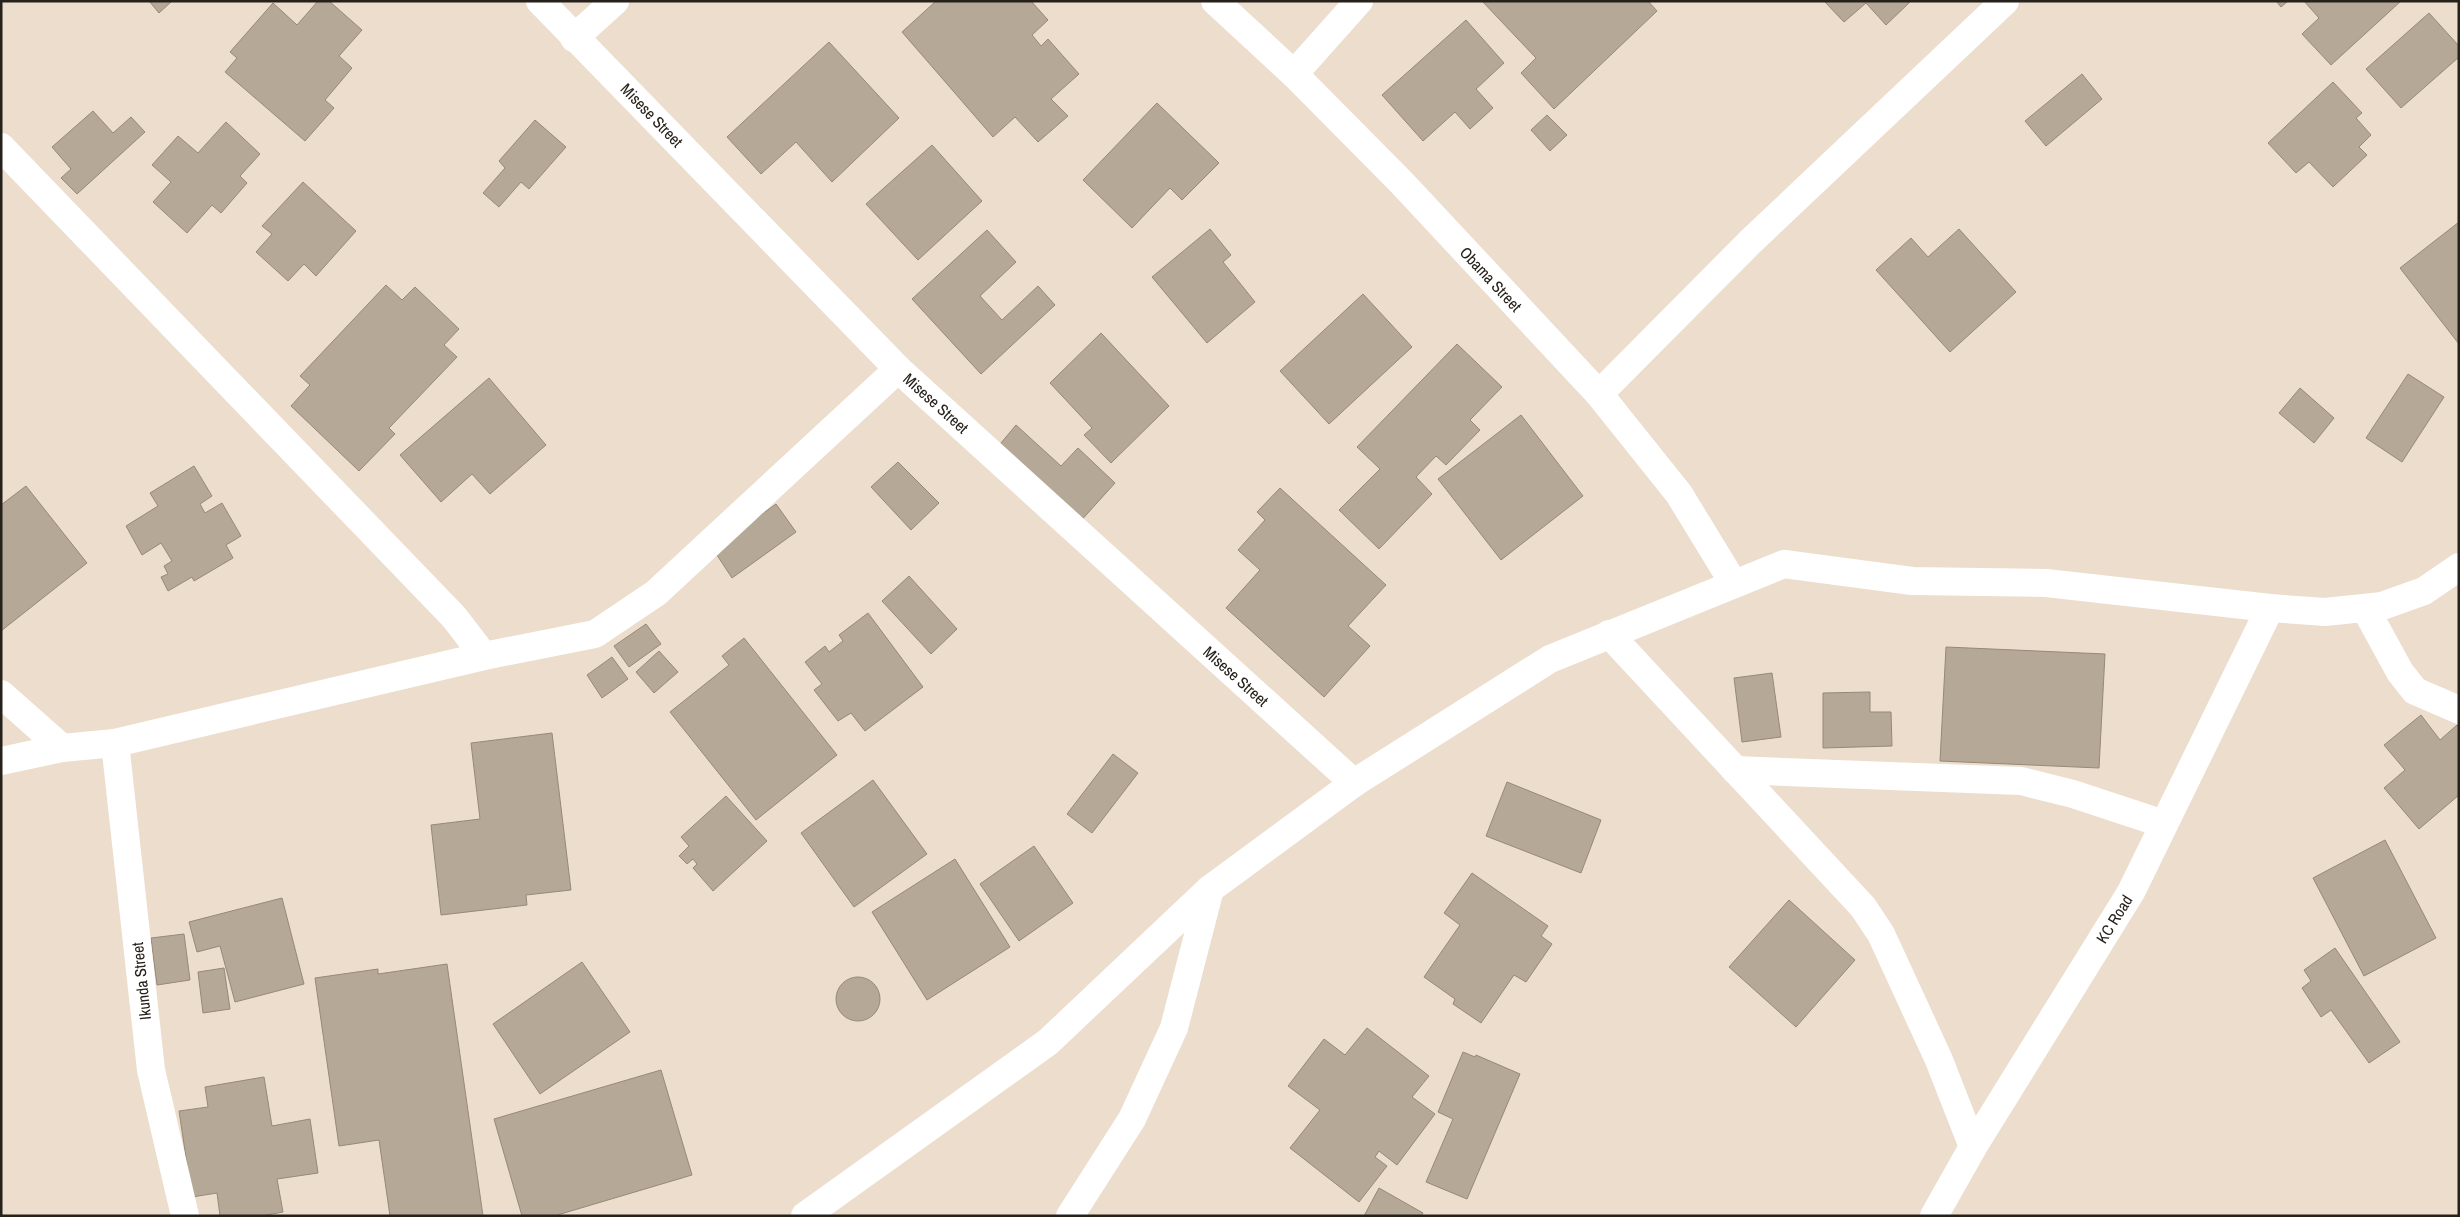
<svg xmlns="http://www.w3.org/2000/svg" width="2460" height="1217" font-family="'Archivo Narrow',sans-serif">
<rect width="100%" height="100%" fill="#ecddcc"/>
<g fill="#b5a897" stroke="#96897a">
<path d="M 149,1 L 172,1 L 159,13 Z"/>
<path d="M 318,1 L 329,1 L 362,30 L 339,56 L 352,68 L 325,100 L 334,108 L 305,141 L 225,72 L 237,58 L 230,52 L 273,3 L 297,25 Z"/>
<path d="M 936,1 L 1031,1 L 1048,20 L 1032,35 L 1041,46 L 1048,39 L 1079,74 L 1051,99 L 1068,116 L 1038,142 L 1015,117 L 993,137 L 902,32 Z"/>
<path d="M 1482,1 L 1648,1 L 1657,11 L 1554,109 L 1521,73 L 1536,58 Z"/>
<path d="M 1824,1 L 1911,1 L 1886,25 L 1866,3 L 1844,22 Z"/>
<path d="M 2276,1 L 2288,1 L 2281,7 Z"/>
<path d="M 2304,1 L 2401,1 L 2331,65 L 2302,34 L 2319,18 Z"/>
<path d="M 2429,13 L 2459,46 L 2459,57 L 2401,108 L 2366,69 Z"/>
<path d="M 1466,20 L 1504,63 L 1476,89 L 1493,108 L 1470,129 L 1455,112 L 1423,141 L 1382,95 Z"/>
<path d="M 829,42 L 899,118 L 832,182 L 796,142 L 761,174 L 727,137 Z"/>
<path d="M 2082,74 L 2102,99 L 2046,146 L 2025,121 Z"/>
<path d="M 2333,82 L 2362,113 L 2356,118 L 2371,135 L 2359,147 L 2367,155 L 2333,187 L 2309,162 L 2296,173 L 2268,143 Z"/>
<path d="M 1157,103 L 1219,163 L 1182,200 L 1170,188 L 1132,228 L 1083,180 Z"/>
<path d="M 93,111 L 113,133 L 131,117 L 145,132 L 77,194 L 61,178 L 71,169 L 52,147 Z"/>
<path d="M 1547,115 L 1567,135 L 1550,151 L 1531,130 Z"/>
<path d="M 535,120 L 566,147 L 529,189 L 521,182 L 499,207 L 483,193 L 505,168 L 499,161 Z"/>
<path d="M 226,122 L 260,154 L 240,176 L 247,183 L 221,213 L 212,205 L 187,233 L 153,202 L 171,182 L 152,165 L 178,136 L 198,153 Z"/>
<path d="M 932,145 L 982,201 L 918,260 L 866,204 Z"/>
<path d="M 303,182 L 356,231 L 316,276 L 304,264 L 288,281 L 256,252 L 272,234 L 262,226 Z"/>
<path d="M 2459,222 L 2459,344 L 2400,268 Z"/>
<path d="M 1210,229 L 1231,255 L 1223,262 L 1255,302 L 1207,343 L 1152,277 Z"/>
<path d="M 1959,229 L 2016,292 L 1950,352 L 1876,270 L 1911,238 L 1928,257 Z"/>
<path d="M 987,230 L 1016,262 L 980,296 L 1002,320 L 1038,286 L 1055,305 L 981,374 L 912,299 Z"/>
<path d="M 386,285 L 402,300 L 415,287 L 459,329 L 444,345 L 457,357 L 389,428 L 395,434 L 359,471 L 291,406 L 310,385 L 300,376 Z"/>
<path d="M 1363,294 L 1412,347 L 1329,424 L 1280,371 Z"/>
<path d="M 1101,333 L 1169,406 L 1111,463 L 1084,435 L 1092,428 L 1050,383 Z"/>
<path d="M 1457,344 L 1502,387 L 1470,420 L 1480,430 L 1446,465 L 1436,456 L 1416,477 L 1432,494 L 1379,549 L 1339,510 L 1380,469 L 1357,447 Z"/>
<path d="M 2408,374 L 2444,397 L 2402,462 L 2366,438 Z"/>
<path d="M 489,378 L 546,445 L 490,494 L 472,474 L 441,502 L 400,455 Z"/>
<path d="M 2300,388 L 2334,418 L 2314,443 L 2279,413 Z"/>
<path d="M 1521,415 L 1583,496 L 1501,560 L 1438,479 Z"/>
<path d="M 1016,425 L 1061,466 L 1078,448 L 1115,483 L 1078,524 L 996,449 Z"/>
<path d="M 898,462 L 939,503 L 911,530 L 871,487 Z"/>
<path d="M 194,466 L 212,496 L 200,504 L 205,513 L 222,503 L 241,536 L 226,545 L 233,558 L 194,581 L 192,577 L 168,591 L 161,577 L 168,574 L 164,566 L 172,561 L 161,543 L 142,555 L 126,526 L 158,506 L 150,493 Z"/>
<path d="M 26,486 L 87,563 L 1,631 L 1,505 Z"/>
<path d="M 1280,488 L 1386,585 L 1348,626 L 1370,646 L 1324,697 L 1226,608 L 1260,570 L 1238,550 L 1265,520 L 1257,512 Z"/>
<path d="M 776,504 L 796,532 L 732,578 L 713,549 Z"/>
<path d="M 909,576 L 957,629 L 931,654 L 882,601 Z"/>
<path d="M 868,613 L 923,687 L 865,731 L 851,713 L 838,721 L 814,690 L 822,684 L 805,662 L 825,646 L 829,652 L 843,641 L 839,635 Z"/>
<path d="M 646,624 L 661,644 L 629,667 L 614,646 Z"/>
<path d="M 744,638 L 837,755 L 756,820 L 670,712 L 729,665 L 722,656 Z"/>
<path d="M 1946,647 L 2105,654 L 2099,768 L 1940,761 Z"/>
<path d="M 659,651 L 678,672 L 654,693 L 636,672 Z"/>
<path d="M 612,657 L 628,679 L 602,698 L 587,675 Z"/>
<path d="M 1772,673 L 1781,737 L 1742,742 L 1734,678 Z"/>
<path d="M 1870,692 L 1870,712 L 1891,712 L 1892,746 L 1823,748 L 1823,693 Z"/>
<path d="M 2421,715 L 2440,740 L 2457,725 L 2459,727 L 2459,795 L 2419,829 L 2384,788 L 2405,770 L 2384,745 Z"/>
<path d="M 552,733 L 571,890 L 526,895 L 527,905 L 441,915 L 431,825 L 480,819 L 471,743 Z"/>
<path d="M 1113,754 L 1138,773 L 1092,833 L 1067,814 Z"/>
<path d="M 873,780 L 927,854 L 854,907 L 801,833 Z"/>
<path d="M 1507,782 L 1601,820 L 1581,873 L 1486,836 Z"/>
<path d="M 726,796 L 767,841 L 713,891 L 693,868 L 697,864 L 693,859 L 687,864 L 679,856 L 689,846 L 681,837 Z"/>
<path d="M 2385,840 L 2436,938 L 2364,976 L 2313,878 Z"/>
<path d="M 1034,846 L 1073,903 L 1019,941 L 980,884 Z"/>
<path d="M 955,859 L 1010,947 L 927,1000 L 872,912 Z"/>
<path d="M 1472,873 L 1548,926 L 1541,936 L 1552,944 L 1526,982 L 1514,975 L 1481,1023 L 1453,1004 L 1455,999 L 1424,977 L 1460,925 L 1444,913 Z"/>
<path d="M 282,898 L 304,984 L 235,1002 L 220,946 L 197,952 L 189,922 Z"/>
<path d="M 1789,900 L 1855,960 L 1796,1027 L 1729,967 Z"/>
<path d="M 184,934 L 190,980 L 157,985 L 151,938 Z"/>
<path d="M 2335,948 L 2400,1042 L 2369,1063 L 2331,1010 L 2321,1017 L 2302,988 L 2311,981 L 2304,970 Z"/>
<path d="M 582,962 L 630,1032 L 540,1094 L 493,1024 Z"/>
<path d="M 447,964 L 483,1216 L 390,1216 L 379,1140 L 339,1146 L 315,978 L 378,969 L 378,974 Z"/>
<path d="M 224,968 L 230,1009 L 203,1013 L 198,972 Z"/>
<circle cx="858" cy="999" r="22"/>
<path d="M 1367,1028 L 1429,1076 L 1412,1097 L 1435,1114 L 1397,1165 L 1379,1151 L 1375,1157 L 1387,1166 L 1359,1202 L 1290,1148 L 1320,1110 L 1288,1086 L 1324,1039 L 1345,1055 Z"/>
<path d="M 1463,1052 L 1475,1057 L 1476,1055 L 1520,1074 L 1467,1199 L 1426,1182 L 1453,1119 L 1438,1112 Z"/>
<path d="M 661,1070 L 692,1175 L 554,1216 L 522,1216 L 494,1119 Z"/>
<path d="M 264,1077 L 272,1126 L 310,1119 L 318,1173 L 277,1179 L 283,1212 L 261,1216 L 220,1216 L 217,1193 L 192,1197 L 179,1111 L 208,1107 L 205,1087 Z"/>
<path d="M 1379,1188 L 1423,1213 L 1421,1216 L 1364,1216 Z"/>
</g>
<g fill="none" stroke-linecap="round" stroke-linejoin="round">
<g stroke="#fff" stroke-width="28">
<path d="M 540,1 L 898,369 L 1354,783"/>
<path d="M 1215,1 L 1294,74 L 1401,182 L 1599,394 L 1679,494 L 1734,584"/>
<path d="M 574,38 L 615,1"/>
<path d="M 1294,74 L 1359,1"/>
<path d="M 1,147 L 454,617 L 484,656"/>
<path d="M 1599,394 L 1750,242 L 2005,1"/>
<path d="M 2365,608 L 2400,672 L 2415,691 L 2459,710"/>
<path d="M 1609,634 L 1863,907 L 1881,934 L 1939,1060 L 1973,1147"/>
<path d="M 1,694 L 62,748"/>
<path d="M 115,743 L 151,1070 L 185,1216"/>
<path d="M 1,761 L 62,748 L 115,743 L 484,656 L 595,634 L 656,593 L 898,369"/>
<path d="M 1735,770 L 2021,781 L 2073,794 L 2164,824"/>
<path d="M 1070,1216 L 1132,1119 L 1174,1028 L 1210,889"/>
<path d="M 1934,1216 L 1973,1147 L 2131,892 L 2270,608"/>
</g>
<path stroke="#fff" stroke-width="28" d="M 805,1216 L 1048,1042 L 1210,889 L 1354,783 L 1550,659 L 1784,564 L 1912,581 L 2046,583 L 2270,608 L 2325,612 L 2382,606 L 2424,591 L 2459,567"/>
</g>
<g text-anchor="middle" stroke-width="4" stroke-linejoin="round" paint-order="stroke">
<g font-size="16" fill="#26211b" stroke="#fff">
<text transform="translate(652 115) rotate(46)" y="6">Misese Street</text>
<text transform="translate(1491 279) rotate(47)" y="6">Obama Street</text>
<text transform="translate(936 403) rotate(42)" y="6">Misese Street</text>
<text transform="translate(1236 676) rotate(42)" y="6">Misese Street</text>
<text transform="translate(2114 919) rotate(-58)" y="6">KC Road</text>
<text transform="translate(141 981) rotate(-96)" y="6">Ikunda Street</text>
</g>
</g>
<rect width="2460" height="1217" fill="none" stroke="#26211b" stroke-width="5"/>
</svg>
